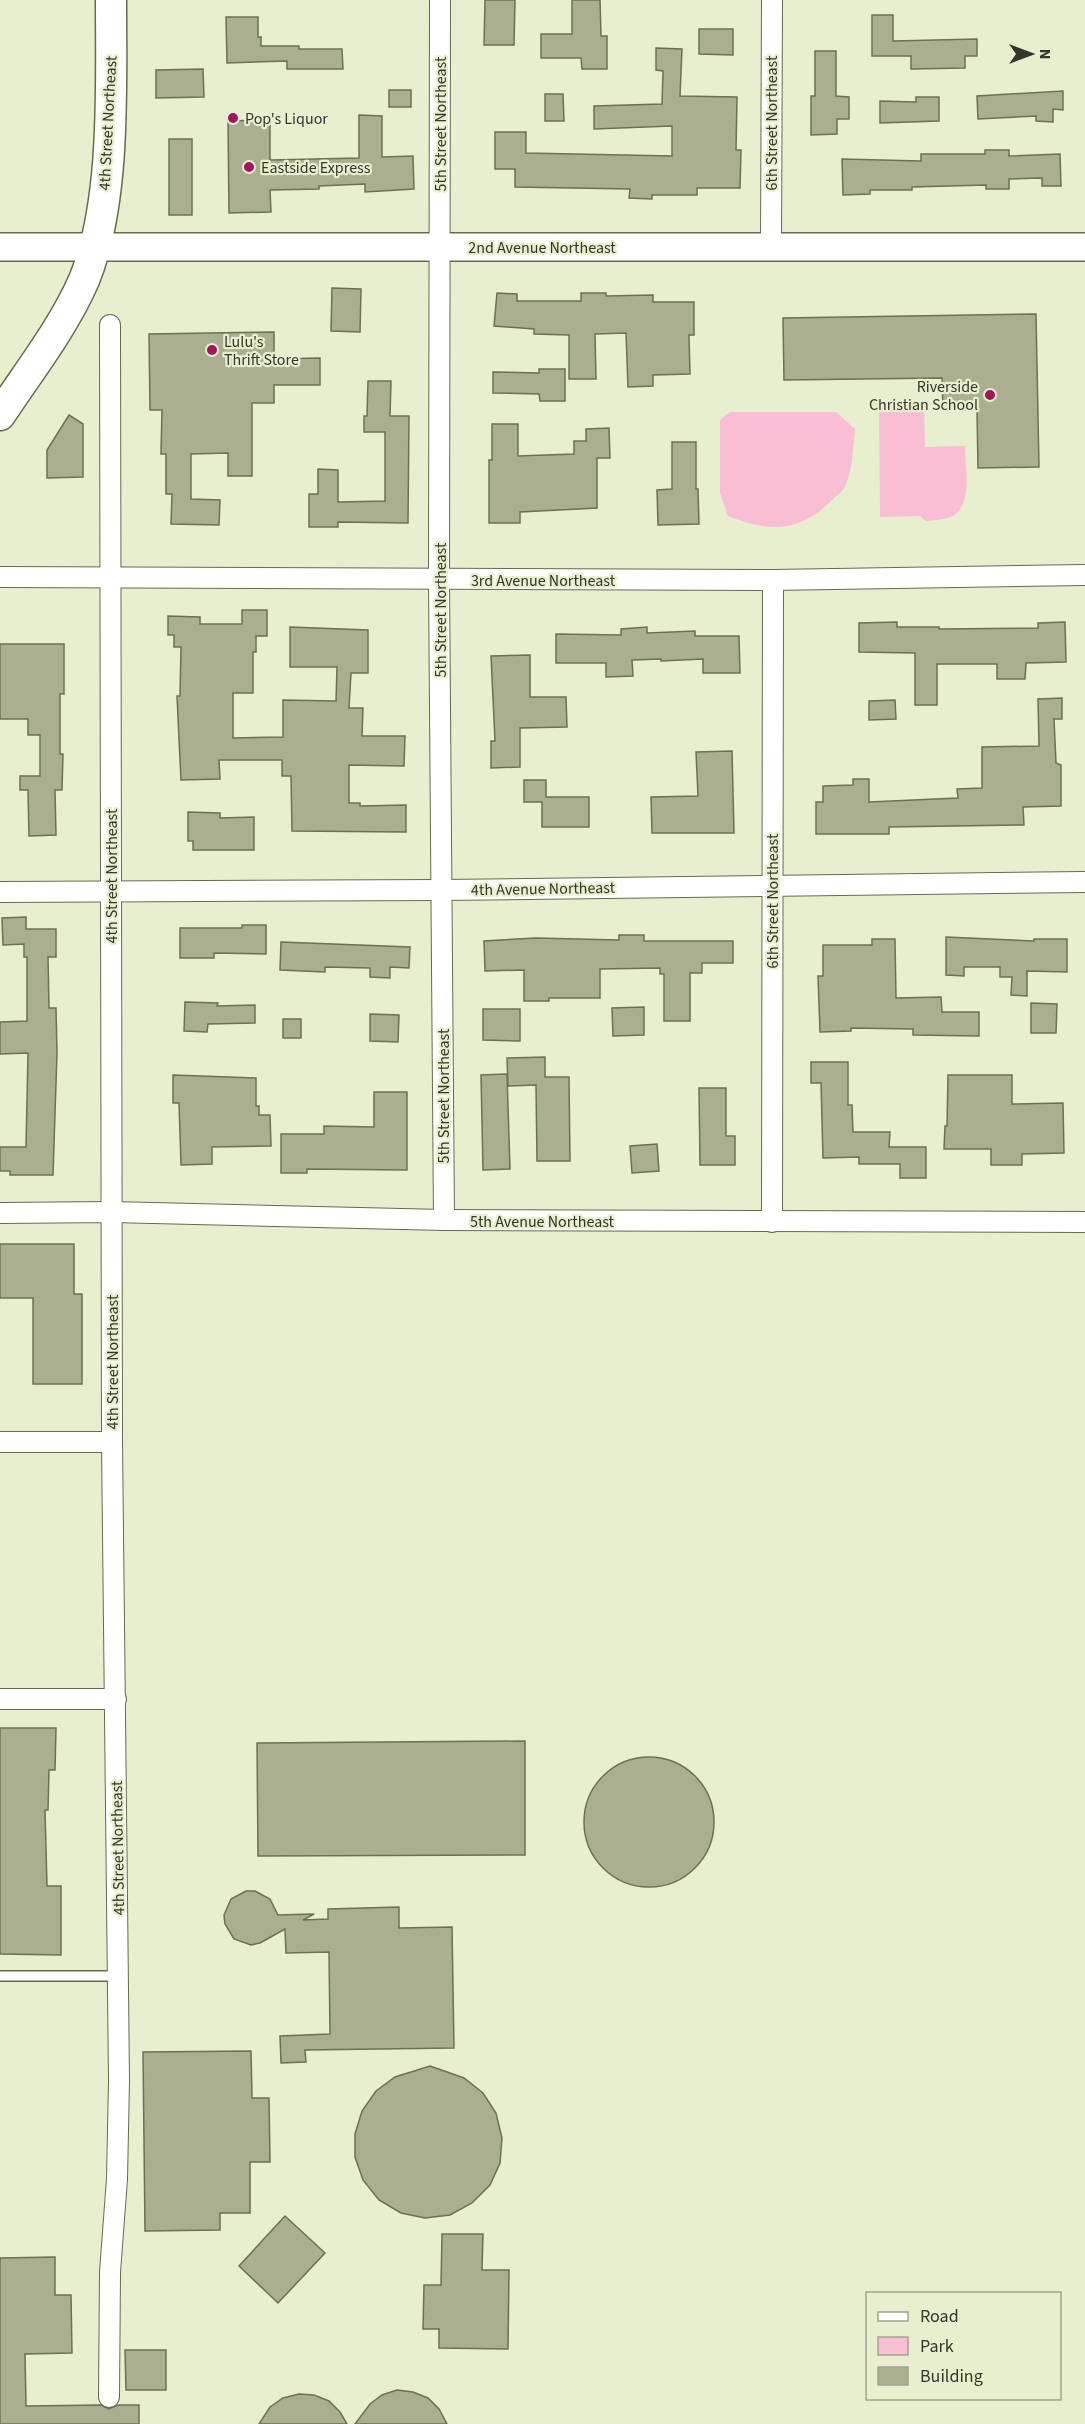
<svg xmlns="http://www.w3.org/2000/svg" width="1085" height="2424" font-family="'Source Sans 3',sans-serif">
<rect width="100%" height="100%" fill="#e8efcf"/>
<g fill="#f9bed3">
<path d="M 879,404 L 924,404 L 925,447 L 965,446 C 965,466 973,503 954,515 C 947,520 935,520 926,521 L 920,516 L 880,517 Z"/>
<path d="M 730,412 L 836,412 L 855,429 C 853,447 853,472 844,488 C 841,493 834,498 830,502 C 799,533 767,532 728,516 L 720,493 L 720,420 Z"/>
</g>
<g fill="#a9af90" stroke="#6b7154" stroke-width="1.5">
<path d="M 485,0 L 515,0 L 514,45 L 484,45 Z"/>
<path d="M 572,0 L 600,0 L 601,36 L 607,36 L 607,69 L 582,69 L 581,58 L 541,58 L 541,34 L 572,34 Z"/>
<path d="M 872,15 L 893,15 L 893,41 L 977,39 L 977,56 L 965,56 L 965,68 L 911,69 L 911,56 L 872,56 Z"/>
<path d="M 226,17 L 258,17 L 258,37 L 261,37 L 261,46 L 299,46 L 299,49 L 342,49 L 343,69 L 287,69 L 287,61 L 227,63 Z"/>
<path d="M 699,29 L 733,29 L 733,55 L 699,54 Z"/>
<path d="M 656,48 L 682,49 L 680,96 L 737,97 L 736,150 L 741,150 L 740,188 L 697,188 L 697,195 L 652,195 L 652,199 L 629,198 L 630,189 L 515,187 L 515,169 L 495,169 L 495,132 L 526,132 L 526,153 L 672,156 L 672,126 L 594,129 L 594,106 L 662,104 L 663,71 L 656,70 Z"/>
<path d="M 815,51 L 836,51 L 836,96 L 849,97 L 849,119 L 837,119 L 837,134 L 811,135 L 811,96 L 815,96 Z"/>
<path d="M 203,69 L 204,97 L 156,98 L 156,70 Z"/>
<rect x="389" y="90" width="22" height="17"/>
<path d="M 1063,91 L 1063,110 L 1053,109 L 1053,122 L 1036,121 L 1036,116 L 978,119 L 977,96 Z"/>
<path d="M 545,94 L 563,94 L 564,121 L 545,121 Z"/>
<path d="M 916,97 L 939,97 L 939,121 L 880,123 L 880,101 L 916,102 Z"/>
<path d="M 359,115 L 382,116 L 382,157 L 413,156 L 414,189 L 365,192 L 365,184 L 319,186 L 319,189 L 270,190 L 271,212 L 229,213 L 228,121 L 270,120 L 270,160 L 359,158 Z"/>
<rect x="169" y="139" width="23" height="76"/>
<path d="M 985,150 L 1009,150 L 1009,156 L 1060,154 L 1061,186 L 1042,186 L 1042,178 L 1009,179 L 1009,189 L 986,189 L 986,185 L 912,187 L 912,190 L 870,190 L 870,194 L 843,195 L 842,159 L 921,161 L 921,154 L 985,154 Z"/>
<path d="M 332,288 L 361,289 L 360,332 L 331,331 Z"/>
<path d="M 497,293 L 517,294 L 517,301 L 581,301 L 581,293 L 606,293 L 606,296 L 653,295 L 653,302 L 694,302 L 694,335 L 689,335 L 690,374 L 653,375 L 653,386 L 628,387 L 626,333 L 595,334 L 596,379 L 569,379 L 569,335 L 534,334 L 534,329 L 494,326 Z"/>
<path d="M 1036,314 L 1039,467 L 978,468 L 977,410 L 943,410 L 942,378 L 784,380 L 783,318 Z"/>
<path d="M 274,332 L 274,359 L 320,358 L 320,385 L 274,385 L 274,403 L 252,403 L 252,476 L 228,476 L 228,453 L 191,454 L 191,499 L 220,500 L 219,525 L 171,524 L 172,494 L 166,494 L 166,454 L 161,454 L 162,410 L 150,410 L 149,334 Z"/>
<path d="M 539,369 L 565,369 L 565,401 L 540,401 L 539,394 L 493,393 L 493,372 L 539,373 Z"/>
<path d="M 368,381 L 391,381 L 390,416 L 409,416 L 408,523 L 338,522 L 338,527 L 309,527 L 309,494 L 318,494 L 318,469 L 338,470 L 338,502 L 385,501 L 385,432 L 364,432 L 364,416 L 367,416 Z"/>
<path d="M 69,415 L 83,424 L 83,477 L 47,478 L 47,450 Z"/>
<path d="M 492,424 L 518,424 L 518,456 L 574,454 L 574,441 L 586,441 L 586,429 L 609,428 L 610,458 L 597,458 L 597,508 L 520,512 L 520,523 L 489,523 L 489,460 L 492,460 Z"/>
<path d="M 672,442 L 696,442 L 696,489 L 698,489 L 699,524 L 658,525 L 657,490 L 672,489 Z"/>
<path d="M 242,610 L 267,610 L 267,636 L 256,636 L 256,652 L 253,652 L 253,693 L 233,693 L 233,738 L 283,737 L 283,700 L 336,701 L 337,667 L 290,667 L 290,627 L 368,630 L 368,673 L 351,673 L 349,708 L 363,708 L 362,736 L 405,736 L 404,766 L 349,765 L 349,803 L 360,803 L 360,806 L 406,805 L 406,832 L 292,831 L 291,776 L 282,776 L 282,760 L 219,760 L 220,779 L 181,780 L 177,696 L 180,696 L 181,647 L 174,647 L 174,635 L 168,635 L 168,616 L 200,617 L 200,624 L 242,624 Z"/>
<path d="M 897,622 L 897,627 L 939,627 L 939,629 L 1038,628 L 1038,623 L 1065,622 L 1066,662 L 1026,663 L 1025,679 L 997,679 L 997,664 L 937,664 L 937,705 L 915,705 L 915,653 L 859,652 L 859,623 Z"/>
<path d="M 647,627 L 647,633 L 695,631 L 695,636 L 739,636 L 740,673 L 703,673 L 703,659 L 661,661 L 661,659 L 632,660 L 633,676 L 606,677 L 606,663 L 556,663 L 556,634 L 621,635 L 621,629 Z"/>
<path d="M 0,644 L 64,644 L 64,694 L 60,694 L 60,754 L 63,754 L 62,790 L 55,790 L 56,835 L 29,836 L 28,790 L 20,790 L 20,776 L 40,776 L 40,735 L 28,735 L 28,719 L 0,719 Z"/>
<path d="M 530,655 L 530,697 L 566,697 L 567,727 L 520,728 L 520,767 L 491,768 L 491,741 L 495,741 L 491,656 Z"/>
<path d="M 1062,698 L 1062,719 L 1054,719 L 1056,763 L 1061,765 L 1061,806 L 1023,807 L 1024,825 L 889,827 L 889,834 L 816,834 L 816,802 L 823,802 L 823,786 L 853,785 L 853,779 L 869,779 L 869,802 L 958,798 L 957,789 L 982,788 L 982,747 L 1039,746 L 1038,699 Z"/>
<path d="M 895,700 L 896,719 L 869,720 L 869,701 Z"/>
<path d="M 732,751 L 734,833 L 652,833 L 651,797 L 698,796 L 696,752 Z"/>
<path d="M 524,780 L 546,780 L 546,797 L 589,797 L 589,827 L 542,827 L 542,802 L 524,802 Z"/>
<path d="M 188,812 L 220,813 L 220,818 L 254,817 L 254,850 L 193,850 L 193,841 L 188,841 Z"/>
<path d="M 26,917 L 26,929 L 56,929 L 56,957 L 48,957 L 49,1008 L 56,1008 L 57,1053 L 53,1175 L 10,1175 L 10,1171 L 0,1171 L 0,1147 L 26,1147 L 28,1053 L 0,1054 L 0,1022 L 27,1021 L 27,957 L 24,957 L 24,944 L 3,945 L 2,918 Z"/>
<path d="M 242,925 L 266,925 L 266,954 L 214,953 L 214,958 L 180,958 L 180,928 L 242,928 Z"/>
<path d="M 619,935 L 644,935 L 644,941 L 733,941 L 733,963 L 702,963 L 702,973 L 690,973 L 690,1021 L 664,1021 L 664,974 L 660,974 L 660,968 L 600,969 L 600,998 L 549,998 L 549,1001 L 524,1001 L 524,970 L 485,971 L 484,941 L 536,938 L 619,940 Z"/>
<path d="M 946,937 L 1034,941 L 1034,939 L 1067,939 L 1067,972 L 1027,971 L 1027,996 L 1011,995 L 1012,977 L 1000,977 L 1000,967 L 964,967 L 964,976 L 946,975 Z"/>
<path d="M 872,939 L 895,939 L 896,998 L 941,997 L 942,1012 L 979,1012 L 979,1036 L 913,1035 L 913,1029 L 851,1028 L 851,1031 L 820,1032 L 818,976 L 823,976 L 823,945 L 872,945 Z"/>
<path d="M 281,942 L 410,947 L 409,968 L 390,967 L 390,978 L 370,977 L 370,968 L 325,967 L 325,972 L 280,970 Z"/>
<path d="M 185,1002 L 218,1003 L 217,1006 L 255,1005 L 255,1023 L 208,1024 L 207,1032 L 184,1031 Z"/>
<path d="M 1031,1003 L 1057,1004 L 1056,1033 L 1031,1033 Z"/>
<path d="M 644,1007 L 644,1035 L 613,1036 L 612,1008 Z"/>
<path d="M 483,1009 L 520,1009 L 520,1041 L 483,1040 Z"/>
<path d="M 370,1014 L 399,1015 L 398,1042 L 370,1041 Z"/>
<rect x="283" y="1019" width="18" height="19"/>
<path d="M 545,1057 L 545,1077 L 569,1077 L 570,1161 L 537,1161 L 536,1085 L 508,1086 L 507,1058 Z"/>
<path d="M 811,1062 L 848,1062 L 848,1105 L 852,1105 L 853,1132 L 890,1132 L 889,1147 L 926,1147 L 926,1178 L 900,1178 L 900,1164 L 859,1164 L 859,1157 L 823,1158 L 821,1083 L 811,1083 Z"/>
<path d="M 507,1074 L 510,1169 L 483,1170 L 481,1075 Z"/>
<path d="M 173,1075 L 256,1078 L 256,1106 L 259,1106 L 259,1115 L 270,1115 L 271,1146 L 212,1147 L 212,1164 L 181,1165 L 179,1103 L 173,1103 Z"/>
<path d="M 948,1075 L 1012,1075 L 1012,1104 L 1063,1103 L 1064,1153 L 1022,1154 L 1022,1165 L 991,1165 L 991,1149 L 944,1149 L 945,1126 L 947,1126 Z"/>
<path d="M 699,1088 L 726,1088 L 726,1136 L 735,1136 L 735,1165 L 700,1165 Z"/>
<path d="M 374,1092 L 407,1092 L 407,1170 L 307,1169 L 307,1173 L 281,1173 L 281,1134 L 324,1134 L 324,1126 L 374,1127 Z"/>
<path d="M 657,1144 L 659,1171 L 632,1173 L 630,1146 Z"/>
<path d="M 0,1244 L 74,1244 L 74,1294 L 82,1294 L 82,1384 L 33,1384 L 33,1298 L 0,1298 Z"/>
<path d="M 0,1728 L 56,1728 L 55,1770 L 49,1770 L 48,1810 L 45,1810 L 47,1886 L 61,1886 L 61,1955 L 0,1954 Z"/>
<path d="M 525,1741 L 525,1855 L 258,1856 L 257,1743 Z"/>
<circle cx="649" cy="1822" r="65"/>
<path d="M 246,1891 L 255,1891 L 270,1899 L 278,1915 L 314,1914 L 303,1920 L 328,1919 L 328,1909 L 399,1907 L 399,1928 L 452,1927 L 454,2048 L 305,2050 L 306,2062 L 281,2063 L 280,2036 L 330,2034 L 329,1952 L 286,1953 L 285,1929 L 260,1943 L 251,1945 L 234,1939 L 225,1924 L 224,1915 L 231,1899 Z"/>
<path d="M 251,2051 L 252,2098 L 269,2098 L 270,2162 L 250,2162 L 250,2213 L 220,2213 L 220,2230 L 145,2231 L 143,2052 Z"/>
<path d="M 430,2066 L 464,2078 L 483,2093 L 496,2113 L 502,2138 L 500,2163 L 490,2185 L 472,2203 L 450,2215 L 425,2218 L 401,2213 L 379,2200 L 363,2180 L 355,2157 L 355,2134 L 362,2111 L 376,2091 L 395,2077 Z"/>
<path d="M 285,2216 L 325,2253 L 278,2303 L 239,2266 Z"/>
<path d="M 442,2234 L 483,2234 L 482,2270 L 509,2270 L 508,2349 L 439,2348 L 439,2329 L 423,2329 L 424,2285 L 441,2285 Z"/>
<path d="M 55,2257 L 55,2295 L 71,2295 L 72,2353 L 25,2354 L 26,2406 L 101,2405 L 109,2409 L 118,2405 L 139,2405 L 139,2424 L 0,2424 L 0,2258 Z"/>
<path d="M 125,2350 L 166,2350 L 166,2390 L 126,2390 Z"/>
<path d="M 397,2390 L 413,2392 L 428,2398 L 439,2409 L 447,2424 L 355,2424 L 370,2404 L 382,2395 Z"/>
<path d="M 299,2394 L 314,2395 L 329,2401 L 340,2412 L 347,2424 L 259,2424 L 270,2407 L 283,2398 Z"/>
</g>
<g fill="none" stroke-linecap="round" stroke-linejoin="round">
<g stroke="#656b4e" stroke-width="12">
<path id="lane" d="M 0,1976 L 118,1976"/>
</g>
<g stroke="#656b4e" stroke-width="22">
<g id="street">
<path d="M 440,0 L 439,580 L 444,1220"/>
<path d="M 771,245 L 772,0"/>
<path d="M 0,577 L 773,580 L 1085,575"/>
<path d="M 0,892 L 442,890 L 1085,882"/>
<path d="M 0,1213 L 112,1212 L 444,1220 L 1085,1222"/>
<path d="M 772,1222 L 773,580"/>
<path d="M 0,1442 L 112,1442"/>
<path d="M 0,1699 L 116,1699"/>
<path d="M 109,2397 L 110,2272 L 117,2179 L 119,2081 L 112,1442 L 110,325"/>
</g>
</g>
<g stroke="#656b4e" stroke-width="30">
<path id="secondary" d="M 0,247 L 1085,247"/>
</g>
<g stroke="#656b4e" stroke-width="33">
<path id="primary" d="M 0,415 C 29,371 63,328 84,280 C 116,202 111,84 111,0"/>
</g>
<use href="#lane" stroke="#fff" stroke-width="9"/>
<use href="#street" stroke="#fff" stroke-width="20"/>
<use href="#secondary" stroke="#fff" stroke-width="27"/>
<use href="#primary" stroke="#fff" stroke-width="30"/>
</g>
<g fill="#a11660" stroke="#e8efcf" stroke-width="2">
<circle cx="233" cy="118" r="6"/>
<circle cx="249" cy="167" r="6"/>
<circle cx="212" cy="350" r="6"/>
<circle cx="990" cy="395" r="6"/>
</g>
<g text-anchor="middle" stroke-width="4.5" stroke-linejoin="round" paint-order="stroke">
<g font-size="16" fill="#333629" stroke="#e8efcf" text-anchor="start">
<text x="245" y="124">Pop's Liquor</text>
<text x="261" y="173">Eastside Express</text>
<text x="224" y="347">Lulu's<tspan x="224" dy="18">Thrift Store</tspan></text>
<text x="978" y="392" text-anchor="end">Riverside<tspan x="978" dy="18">Christian School</tspan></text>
</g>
<g font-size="16" fill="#333629" stroke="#e8efcf">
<text transform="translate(107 123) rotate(-87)" y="6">4th Street Northeast</text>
<text transform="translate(771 123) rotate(-90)" y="6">6th Street Northeast</text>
<text transform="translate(440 124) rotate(-90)" y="6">5th Street Northeast</text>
<text x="542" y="253">2nd Avenue Northeast</text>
<text x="543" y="586">3rd Avenue Northeast</text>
<text transform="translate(440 610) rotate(-90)" y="6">5th Street Northeast</text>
<text transform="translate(111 876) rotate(-90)" y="6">4th Street Northeast</text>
<text transform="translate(543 888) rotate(-1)" y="6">4th Avenue Northeast</text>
<text transform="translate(772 901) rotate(-90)" y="6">6th Street Northeast</text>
<text transform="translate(443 1096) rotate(-90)" y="6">5th Street Northeast</text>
<text x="542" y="1227">5th Avenue Northeast</text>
<text transform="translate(112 1362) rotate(-90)" y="6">4th Street Northeast</text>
<text transform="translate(117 1848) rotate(-91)" y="6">4th Street Northeast</text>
</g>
</g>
<rect x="866" y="2292" width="195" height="108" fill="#e8efcf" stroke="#a0a58d" stroke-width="1.5"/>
<rect x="878" y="2312" width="30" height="9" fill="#ffffff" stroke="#a0a58d" stroke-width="1.5"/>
<text x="920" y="2322" font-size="18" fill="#333629">Road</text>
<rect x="878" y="2337" width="30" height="18" fill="#f9bed3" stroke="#a0a58d" stroke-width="1.5"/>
<text x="920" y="2352" font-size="18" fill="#333629">Park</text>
<rect x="878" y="2367" width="30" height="18" fill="#a9af90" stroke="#a0a58d" stroke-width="1.5"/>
<text x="920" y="2382" font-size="18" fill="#333629">Building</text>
<g transform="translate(1031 54) rotate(90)" stroke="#e8efcf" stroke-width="4.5" paint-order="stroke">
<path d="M0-4.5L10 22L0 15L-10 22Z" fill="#333629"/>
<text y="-9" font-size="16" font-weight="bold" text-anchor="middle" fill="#333629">N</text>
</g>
</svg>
